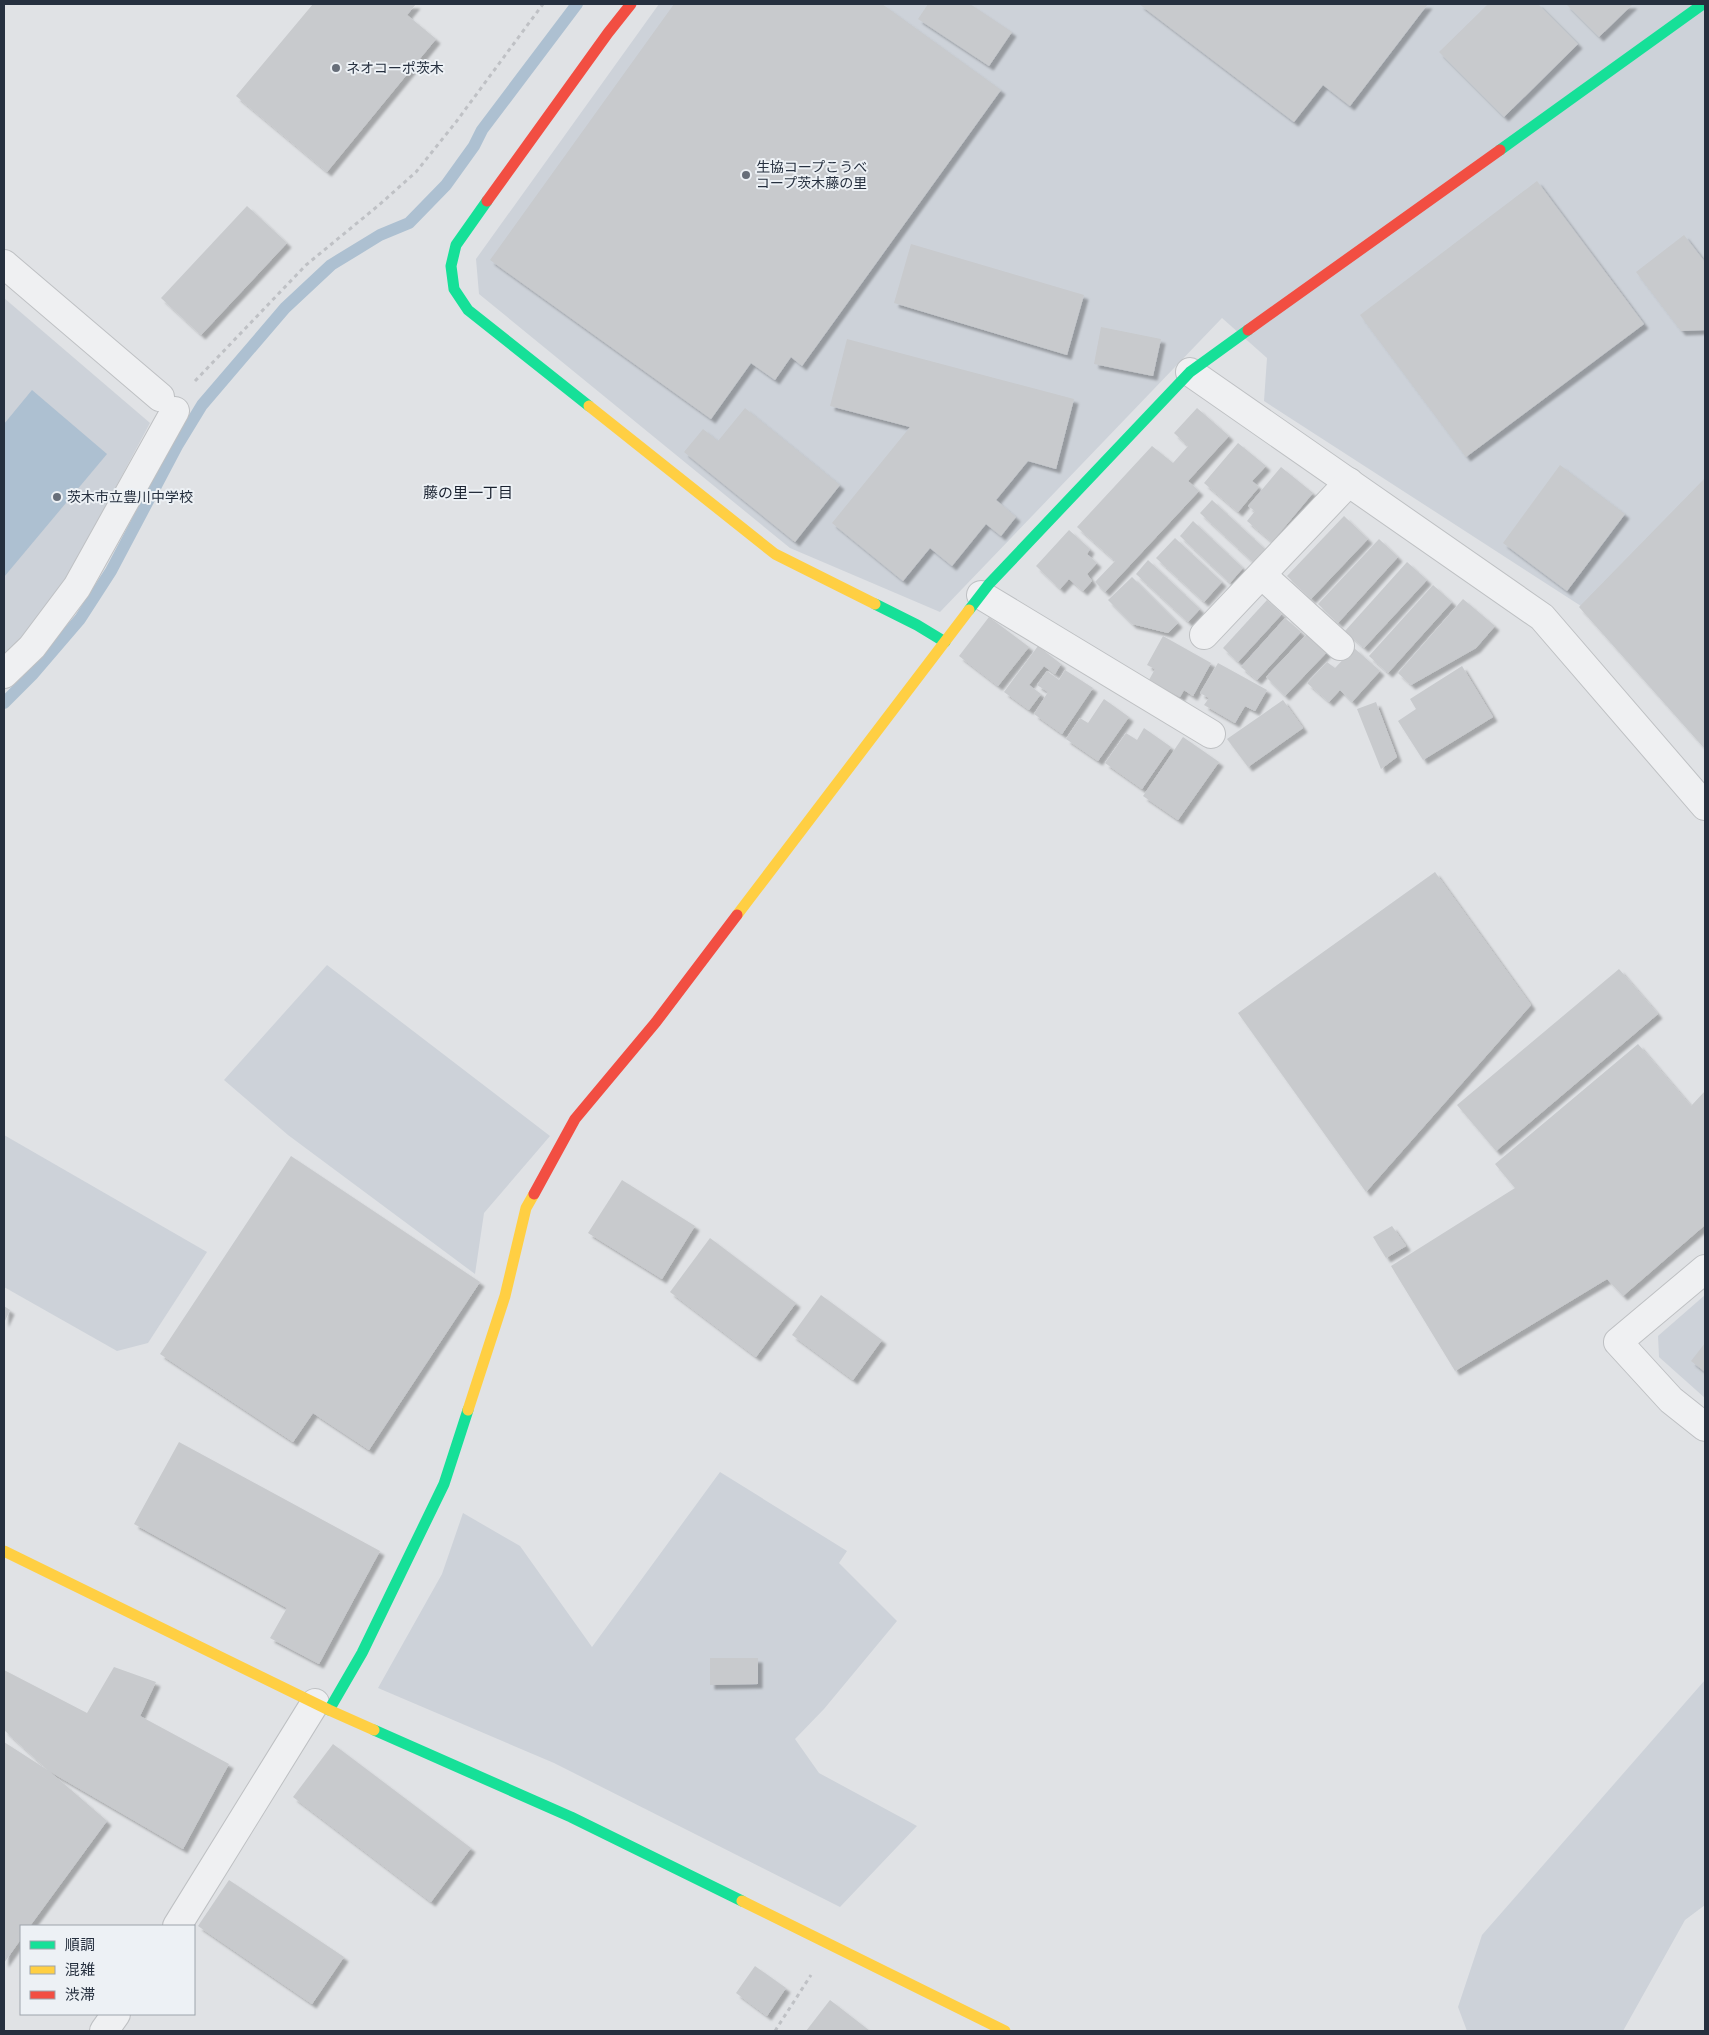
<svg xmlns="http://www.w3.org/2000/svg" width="1709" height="2035" font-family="'Fira Sans','Noto Sans JP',sans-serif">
<defs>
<filter id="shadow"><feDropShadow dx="4.5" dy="4.5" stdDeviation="1" flood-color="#0004"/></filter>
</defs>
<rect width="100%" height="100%" fill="#e0e2e5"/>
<g fill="#cdd2d9">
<path d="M 659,4 L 1705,4 L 1705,748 L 1581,606 L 1264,401 L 1267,358 L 1222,318 L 940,612 L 790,548 L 479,294 L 476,259 Z"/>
<path d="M 4,298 L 150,423 L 71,571 L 21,639 L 4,655 Z"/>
<path d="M 327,965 L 550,1136 L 484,1213 L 475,1274 L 288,1135 L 224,1080 Z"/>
<path d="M 4,1135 L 207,1252 L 148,1343 L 117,1351 L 4,1287 Z"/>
<path d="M 1705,1295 L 1705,1398 L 1659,1357 L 1658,1336 Z"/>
<path d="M 720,1472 L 847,1551 L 839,1563 L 897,1621 L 824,1709 L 795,1739 L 819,1773 L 917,1826 L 840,1907 L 554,1763 L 378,1688 L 442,1574 L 463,1513 L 520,1546 L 592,1647 Z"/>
<path d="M 1705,1680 L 1705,1905 L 1685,1920 L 1623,2031 L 1467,2031 L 1458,2007 L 1482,1935 Z"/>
</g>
<path fill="#adc0d1" d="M 32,390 L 107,454 L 4,577 L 4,424 Z"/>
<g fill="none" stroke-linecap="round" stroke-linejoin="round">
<path stroke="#adc0d1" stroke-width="12" d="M 4,703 L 32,675 L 80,619 L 111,571 L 177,446 L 202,405 L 285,308 L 331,265 L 380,235 L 409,223 L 446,185 L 474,146 L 482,130 L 577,4"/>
</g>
<g fill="#c8cacd" filter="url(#shadow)">
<path d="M 313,4 L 416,4 L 407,15 L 436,39 L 327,172 L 236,96 Z"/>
<path d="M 674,4 L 882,4 L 1001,90 L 802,366 L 791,357 L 775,380 L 751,363 L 711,419 L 490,260 Z"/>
<path d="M 928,4 L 970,4 L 1012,32 L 989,66 L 918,19 Z"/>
<path d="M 1139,4 L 1428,4 L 1350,106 L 1323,85 L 1294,122 Z"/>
<path d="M 1488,4 L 1538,4 L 1578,44 L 1504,117 L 1439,52 Z"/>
<path d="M 1566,4 L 1633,4 L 1599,37 Z"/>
<path d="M 1537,181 L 1644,324 L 1466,457 L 1360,315 Z"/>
<path d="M 247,206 L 287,243 L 201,335 L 161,298 Z"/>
<path d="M 1684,235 L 1705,262 L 1705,330 L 1681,331 L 1636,272 Z"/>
<path d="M 911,244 L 1084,295 L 1067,355 L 894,303 Z"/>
<path d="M 1101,327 L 1161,339 L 1153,376 L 1094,364 Z"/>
<path d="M 847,339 L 1074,399 L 1056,469 L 1028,461 L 996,500 L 1016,517 L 1001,536 L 986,524 L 952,566 L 930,548 L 903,581 L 832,523 L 910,427 L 830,406 Z"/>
<path d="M 745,408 L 840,485 L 795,542 L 684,452 L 703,429 L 718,441 Z"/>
<path d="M 1197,408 L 1229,436 L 1188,481 L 1199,491 L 1105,592 L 1095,582 L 1115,561 L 1077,527 L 1152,446 L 1173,463 L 1188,446 L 1174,433 Z"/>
<path d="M 1238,443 L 1266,466 L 1252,481 L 1259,487 L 1238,512 L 1204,483 Z"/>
<path d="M 1560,465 L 1625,514 L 1567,591 L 1503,543 Z"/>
<path d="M 1281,467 L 1313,493 L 1272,542 L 1247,521 L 1255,511 L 1248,506 Z"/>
<path d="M 1705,478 L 1705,749 L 1579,607 Z"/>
<path d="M 1212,500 L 1266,550 L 1254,563 L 1200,513 Z"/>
<path d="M 1344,516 L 1368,539 L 1311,599 L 1287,576 Z"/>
<path d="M 1193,521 L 1243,568 L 1230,583 L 1180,536 Z"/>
<path d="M 1069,530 L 1090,549 L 1087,554 L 1097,563 L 1087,574 L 1092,581 L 1083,591 L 1069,579 L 1060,589 L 1036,566 Z"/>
<path d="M 1175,538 L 1222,582 L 1204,602 L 1156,558 Z"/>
<path d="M 1379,539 L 1398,557 L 1338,623 L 1318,604 Z"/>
<path d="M 1148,560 L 1200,609 L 1188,622 L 1136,574 Z"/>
<path d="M 1407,562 L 1427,580 L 1364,648 L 1345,631 Z"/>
<path d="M 1132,577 L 1178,623 L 1168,633 L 1132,624 L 1108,600 Z"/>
<path d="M 1433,585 L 1452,602 L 1388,673 L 1369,656 Z"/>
<path d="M 1463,599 L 1495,626 L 1476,648 L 1411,685 L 1398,673 Z"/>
<path d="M 1267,600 L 1282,614 L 1238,662 L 1223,648 Z"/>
<path d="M 989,617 L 1029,647 L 998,686 L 959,656 Z"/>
<path d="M 1285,618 L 1301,632 L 1257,680 L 1241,667 Z"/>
<path d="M 1308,633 L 1328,651 L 1285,696 L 1266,677 Z"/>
<path d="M 1163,636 L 1211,663 L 1193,696 L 1184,690 L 1180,697 L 1149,680 L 1155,669 L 1147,665 Z"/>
<path d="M 1038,646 L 1061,664 L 1055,674 L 1044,666 L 1029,685 L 1041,694 L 1029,710 L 1004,692 Z"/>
<path d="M 1354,648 L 1380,671 L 1352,702 L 1340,690 L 1329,702 L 1307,683 L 1327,662 L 1335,668 Z"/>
<path d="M 1218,663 L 1267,690 L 1255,711 L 1245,706 L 1235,723 L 1204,705 L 1209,698 L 1200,693 Z"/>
<path d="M 1462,666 L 1493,717 L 1423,760 L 1398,721 L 1416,709 L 1410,699 Z"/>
<path d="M 1065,670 L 1093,688 L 1062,734 L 1034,714 L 1048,692 L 1037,685 L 1047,671 L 1059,680 Z"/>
<path d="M 1104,699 L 1129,717 L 1098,761 L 1066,739 L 1080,718 L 1088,723 Z"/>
<path d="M 1283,700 L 1303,728 L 1248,767 L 1227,739 Z"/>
<path d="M 1376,702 L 1397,757 L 1381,769 L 1357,709 Z"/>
<path d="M 1144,728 L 1171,747 L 1142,789 L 1105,763 L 1126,733 L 1137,740 Z"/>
<path d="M 1183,737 L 1219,762 L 1178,820 L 1143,796 Z"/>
<path d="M 1435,872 L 1531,1005 L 1366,1192 L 1238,1013 Z"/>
<path d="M 1619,969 L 1658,1014 L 1496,1151 L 1457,1105 Z"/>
<path d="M 1638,1044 L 1691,1106 L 1705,1091 L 1705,1225 L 1623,1296 L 1607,1279 L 1455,1371 L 1391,1266 L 1515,1188 L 1495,1164 Z"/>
<path d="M 291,1156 L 480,1282 L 369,1450 L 313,1413 L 293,1442 L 160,1354 Z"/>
<path d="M 622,1180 L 695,1226 L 662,1279 L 588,1233 Z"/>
<path d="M 1392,1226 L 1406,1246 L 1386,1258 L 1373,1237 Z"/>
<path d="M 710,1238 L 796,1303 L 756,1357 L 670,1292 Z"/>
<path d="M 821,1295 L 882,1340 L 853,1380 L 792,1335 Z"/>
<path d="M 4,1306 L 10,1310 L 4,1323 Z"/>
<path d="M 1705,1343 L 1705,1372 L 1691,1361 Z"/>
<path d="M 179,1442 L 380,1551 L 319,1664 L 270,1638 L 287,1608 L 134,1524 Z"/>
<path d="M 710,1658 L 758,1658 L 758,1684 L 710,1685 Z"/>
<path d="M 114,1667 L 156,1682 L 140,1716 L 229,1764 L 183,1849 L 49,1771 L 107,1821 L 30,1926 L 21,1926 L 21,1939 L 4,1963 L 4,1742 L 49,1771 L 4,1730 L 4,1670 L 87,1713 Z"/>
<path d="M 333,1744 L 471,1848 L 431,1902 L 293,1797 Z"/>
<path d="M 229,1880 L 344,1957 L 312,2004 L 198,1926 Z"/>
<path d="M 755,1966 L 786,1988 L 767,2016 L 736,1993 Z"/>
<path d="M 830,2000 L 870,2031 L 806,2031 Z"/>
</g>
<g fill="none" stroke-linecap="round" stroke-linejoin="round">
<g stroke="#bec0c3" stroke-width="30">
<g id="street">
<path d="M 4,264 L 160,397"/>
<path d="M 1190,372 L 1542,617 L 1705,806"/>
<path d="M 1262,575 L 1340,646"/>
<path d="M 981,595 L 1211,734"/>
<path d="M 1204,635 L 1349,482"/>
<path d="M 4,674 L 32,647 L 77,587 L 175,411"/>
<path d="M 1705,1269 L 1618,1342 L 1671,1400 L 1705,1427"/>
<path d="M 177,1926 L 315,1703"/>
<path d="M 104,2031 L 116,2014"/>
</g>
</g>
<g stroke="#bfc1c5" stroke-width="3" stroke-dasharray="4 4" stroke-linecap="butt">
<path d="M 195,381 L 306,265 L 379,205 L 416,172 L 456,122 L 543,4"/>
<path d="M 775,2031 L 811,1975"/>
</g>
<use href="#street" stroke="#eff0f2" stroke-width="28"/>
<g stroke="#16e098" stroke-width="11">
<path d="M 1500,150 L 1703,4"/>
<path d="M 487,201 L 456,245 L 451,266 L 454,289 L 468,310 L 589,406"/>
<path d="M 875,604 L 917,625 L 945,642"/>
<path d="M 969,610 L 989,584 L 1190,372 L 1248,330"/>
<path d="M 329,1710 L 362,1653 L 444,1484 L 468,1410"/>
<path d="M 374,1730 L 571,1817 L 742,1901"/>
</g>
<g stroke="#ffcf43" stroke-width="11">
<path d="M 589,406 L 775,554 L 875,604"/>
<path d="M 737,915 L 969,610"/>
<path d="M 468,1410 L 505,1296 L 526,1208 L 534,1194"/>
<path d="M 4,1551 L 329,1710 L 374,1730"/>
<path d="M 742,1901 L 1005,2031"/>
</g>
<g stroke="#f24e42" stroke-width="11">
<path d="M 487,201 L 608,33 L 631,4"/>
<path d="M 1248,330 L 1500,150"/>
<path d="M 534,1194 L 575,1119 L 656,1022 L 737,915"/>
</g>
</g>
<g fill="#676e79" stroke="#edf1f5" stroke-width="2">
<circle cx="336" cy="68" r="5"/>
<circle cx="746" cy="175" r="5"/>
<circle cx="57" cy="497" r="5"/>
</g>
<g text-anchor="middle" stroke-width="4" stroke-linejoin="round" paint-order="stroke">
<g font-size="14" fill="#26303f" stroke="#edf1f5" text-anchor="start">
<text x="346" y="73">ネオコーポ茨木</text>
<text x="756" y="172">生協コープこうべ<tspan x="756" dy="16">コープ茨木藤の里</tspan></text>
<text x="67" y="502">茨木市立豊川中学校</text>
</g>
<g font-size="15" fill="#19212f" stroke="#edf1f5">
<text x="468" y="498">藤の里一丁目</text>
</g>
</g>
<rect width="1709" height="2035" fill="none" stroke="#26303f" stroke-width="10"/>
<rect x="20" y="1925" width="175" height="90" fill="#edf1f5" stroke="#9da4ac"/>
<rect x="30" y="1941" width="25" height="8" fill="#16e098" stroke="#9da4ac"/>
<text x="65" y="1950" font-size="15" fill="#26303f">順調</text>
<rect x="30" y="1966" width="25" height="8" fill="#ffcf43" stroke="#9da4ac"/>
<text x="65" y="1975" font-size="15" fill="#26303f">混雑</text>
<rect x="30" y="1991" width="25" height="8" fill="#f24e42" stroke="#9da4ac"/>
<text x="65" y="2000" font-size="15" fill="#26303f">渋滞</text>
</svg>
